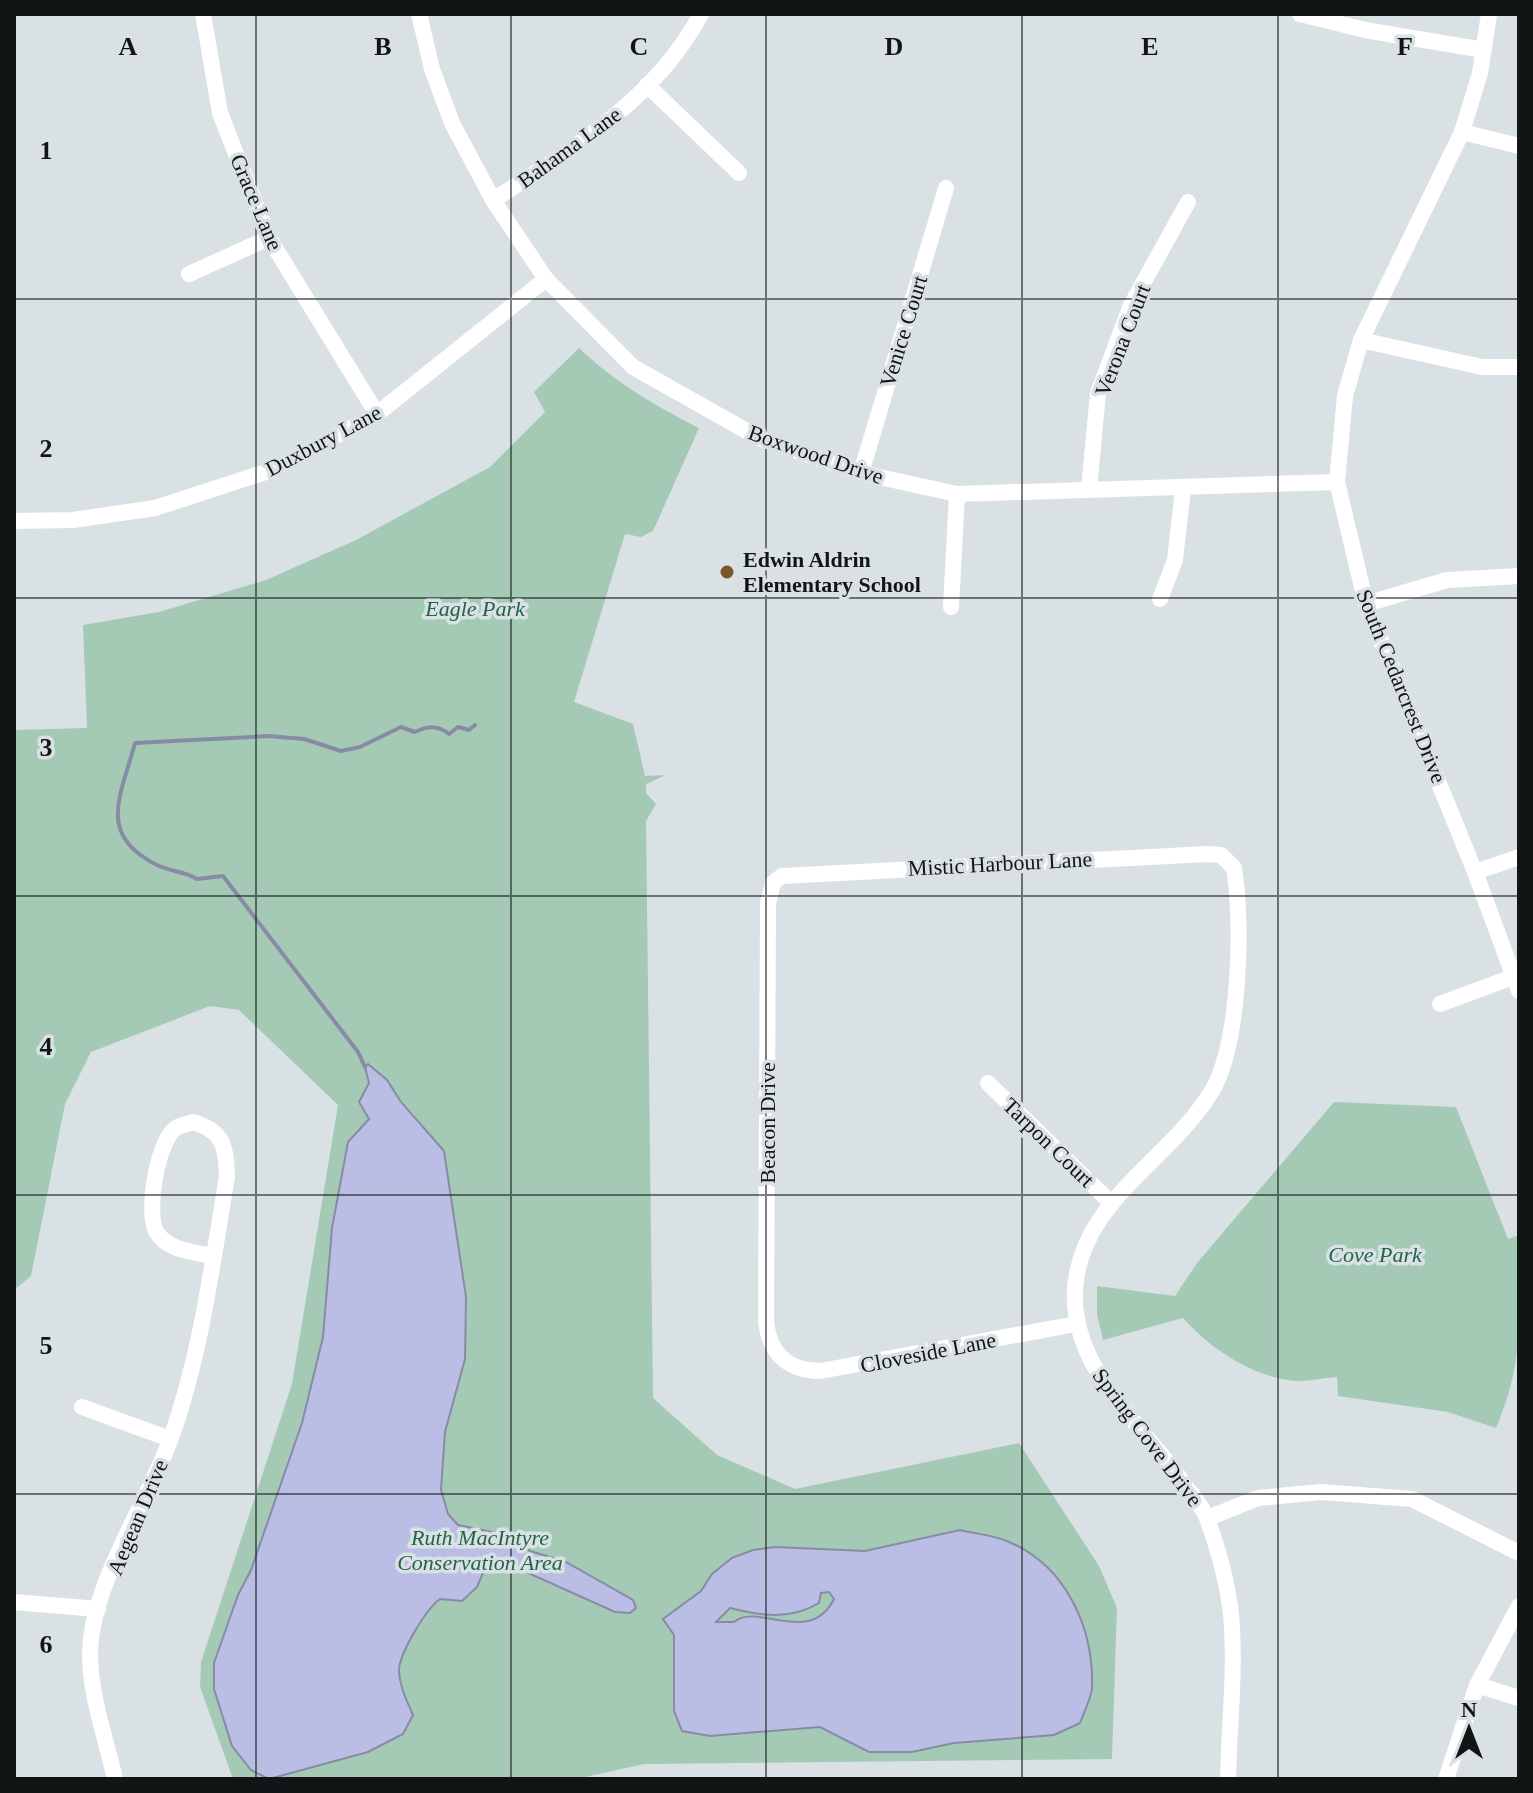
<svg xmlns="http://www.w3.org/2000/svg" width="1533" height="1793" font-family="Georgia,serif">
<rect width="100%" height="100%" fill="#d9e1e4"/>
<g fill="#a4cab5">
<path d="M 579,348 C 616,383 654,405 699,428 L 653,531 L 641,537 L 625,534 L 574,702 L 633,724 L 645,776 L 666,775 L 646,784 L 646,793 L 656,804 L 646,821 L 653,1398 L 717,1455 L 795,1489 L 1019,1443 L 1099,1566 L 1117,1608 L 1112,1759 L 644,1764 L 576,1779 L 233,1779 L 200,1687 L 201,1662 L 292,1384 L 338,1105 L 239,1010 L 210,1006 L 91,1052 L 65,1104 L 31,1276 L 14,1290 L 14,730 L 87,728 L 83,625 L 159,612 L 266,580 L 356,540 L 490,467 L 545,412 L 534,392 Z"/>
<path d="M 1334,1102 L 1456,1107 L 1508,1239 L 1519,1235 C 1519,1308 1526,1359 1496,1428 L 1448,1412 L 1338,1396 L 1337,1377 C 1322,1378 1303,1383 1287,1380 C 1247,1373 1210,1348 1183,1318 L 1103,1340 L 1097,1314 L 1097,1286 L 1175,1296 L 1197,1263 Z"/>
</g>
<g fill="#babee4" stroke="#888ba6" stroke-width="2" fill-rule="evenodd">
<path d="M 368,1064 L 387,1080 L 401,1102 L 444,1151 L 466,1297 L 465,1359 L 445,1432 L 441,1490 L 448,1514 L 458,1525 L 497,1533 L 530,1551 L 564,1561 L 633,1600 L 636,1608 L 630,1613 L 615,1612 L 497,1559 L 489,1559 L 477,1587 L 462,1601 L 440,1599 C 426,1609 398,1655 399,1672 C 400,1688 407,1701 413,1715 L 403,1734 L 368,1752 L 269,1779 L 251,1770 L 232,1746 L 214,1689 L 214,1663 L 238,1595 L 251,1570 L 302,1423 L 323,1337 L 332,1228 L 348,1142 L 369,1119 L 359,1102 L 369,1083 L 365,1067 Z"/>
<path d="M 960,1530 C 976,1534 994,1535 1009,1542 C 1066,1566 1094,1628 1092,1688 C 1091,1699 1084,1712 1080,1723 L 1054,1735 L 954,1743 L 912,1752 L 869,1752 L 820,1727 L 710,1736 L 682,1731 L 674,1711 L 674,1635 L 663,1619 L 701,1591 L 712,1574 L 732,1558 L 753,1550 L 775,1547 L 865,1551 ZM 829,1592 L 834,1599 C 810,1647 758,1602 734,1622 L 716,1622 L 730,1608 C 761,1616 791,1620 819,1603 L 821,1593 Z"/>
</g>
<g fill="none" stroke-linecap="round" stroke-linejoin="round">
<path stroke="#888ba6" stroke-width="4" d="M 365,1067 L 358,1052 L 223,876 L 197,879 C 184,871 171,872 157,865 C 96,835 121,796 135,743 L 268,736 L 304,739 L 341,751 L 360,747 L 401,727 L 415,732 C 428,726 438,725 449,734 L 458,727 L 469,730 L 475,725"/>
<g stroke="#fff" stroke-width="16">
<path d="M 203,14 L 220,113 L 269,238 L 377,414"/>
<path d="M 419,14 L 432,69 L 452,123 L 493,200 L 546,279 L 633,367 L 759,438 L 861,473 L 957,494 L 1337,482"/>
<path d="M 1300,14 L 1365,30 L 1484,50"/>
<path d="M 1489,14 L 1480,73 L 1462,132 L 1361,340 L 1345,396 L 1337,482 L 1366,604 L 1475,872 L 1519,991"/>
<path d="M 647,85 L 739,173"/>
<path d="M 1462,132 L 1519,146"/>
<path d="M 493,200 C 571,150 656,99 701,14"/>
<path d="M 189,274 L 269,238"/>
<path d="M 1361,340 L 1482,367 L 1519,367"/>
<path d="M 861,473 L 946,188"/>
<path d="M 1089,489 L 1098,393 L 1131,305 L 1188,202"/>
<path d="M 14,521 L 73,520 L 155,508 L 272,470 L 377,414 L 546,279"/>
<path d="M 1160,599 L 1175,560 L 1183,489"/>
<path d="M 1366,604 L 1447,580 L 1519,576"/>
<path d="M 951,607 L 957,494"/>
<path d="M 1475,872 L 1519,857"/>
<path d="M 1440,1004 L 1513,977"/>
<path d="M 988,1083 L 1110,1202"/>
<path d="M 1076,1324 L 820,1371 C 788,1371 769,1353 766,1321 L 768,903 L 773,883 L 782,876 L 1207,854 L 1221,855 L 1234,868 C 1243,923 1240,1041 1213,1089 C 1172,1160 1080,1200 1075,1290 C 1071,1370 1143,1425 1185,1485 C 1193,1496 1204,1508 1208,1521 C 1218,1549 1228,1586 1231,1615 C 1236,1668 1229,1726 1228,1779"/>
<path d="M 82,1407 L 170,1439"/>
<path d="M 1208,1518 L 1258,1498 L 1321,1492 L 1412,1499 L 1519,1553"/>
<path d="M 14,1602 L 98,1609"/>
<path d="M 1477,1685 L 1519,1698"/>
<path d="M 115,1779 C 106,1738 90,1696 90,1654 C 90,1587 148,1501 171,1438 C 201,1354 212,1265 227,1177 C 226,1147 224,1131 193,1122 C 188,1124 180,1125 176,1128 C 157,1140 145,1216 157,1233 C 169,1251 194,1252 213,1256"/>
<path d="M 1446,1779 L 1477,1685 L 1519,1606"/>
</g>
</g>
<path fill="none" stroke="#121516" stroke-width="2" stroke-opacity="0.55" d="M 256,14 L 256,1779M 511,14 L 511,1779M 766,14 L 766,1779M 1022,14 L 1022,1779M 1278,14 L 1278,1779M 14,299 L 1519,299M 14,598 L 1519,598M 14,896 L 1519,896M 14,1195 L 1519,1195M 14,1494 L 1519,1494"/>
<circle fill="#78572e" stroke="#d9e1e4" stroke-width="3" cx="727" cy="572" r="8"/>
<g text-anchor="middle" stroke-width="7" stroke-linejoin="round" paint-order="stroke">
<g font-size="22" fill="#121516" stroke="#d9e1e4">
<text transform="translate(569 147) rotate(-36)" y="8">Bahama Lane</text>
<text transform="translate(257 202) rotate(67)" y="8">Grace Lane</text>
<text transform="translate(903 331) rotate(-73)" y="8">Venice Court</text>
<text transform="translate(1122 340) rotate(-69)" y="8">Verona Court</text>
<text transform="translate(323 440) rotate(-28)" y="8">Duxbury Lane</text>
<text transform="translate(816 454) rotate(19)" y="8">Boxwood Drive</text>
<text transform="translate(1402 686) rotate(68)" y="8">South Cedarcrest Drive</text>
<text transform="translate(1000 863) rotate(-3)" y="8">Mistic Harbour Lane</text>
<text transform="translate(767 1123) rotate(-90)" y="8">Beacon Drive</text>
<text transform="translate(1049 1142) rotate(44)" y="8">Tarpon Court</text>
<text transform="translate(928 1352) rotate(-11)" y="8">Cloveside Lane</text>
<text transform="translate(1148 1437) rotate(53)" y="8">Spring Cove Drive</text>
<text transform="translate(137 1517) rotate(-67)" y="8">Aegean Drive</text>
</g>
<g font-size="22" font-weight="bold" fill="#121516" stroke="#d9e1e4" text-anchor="start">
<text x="743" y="567">Edwin Aldrin<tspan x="743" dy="25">Elementary School</tspan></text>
</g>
<g font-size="22" font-style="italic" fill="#236447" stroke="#d9e1e4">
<text x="475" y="616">Eagle Park</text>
<text x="1375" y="1262">Cove Park</text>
<text x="480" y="1545">Ruth MacIntyre<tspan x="480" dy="25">Conservation Area</tspan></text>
</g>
</g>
<g font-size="26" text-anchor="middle" font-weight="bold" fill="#121516" stroke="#d9e1e4" stroke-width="7" stroke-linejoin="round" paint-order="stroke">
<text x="128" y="55">A</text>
<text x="383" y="55">B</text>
<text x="639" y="55">C</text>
<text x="894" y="55">D</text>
<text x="1150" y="55">E</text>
<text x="1405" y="55">F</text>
<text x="46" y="159">1</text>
<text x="46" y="457">2</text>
<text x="46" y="756">3</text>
<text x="46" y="1055">4</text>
<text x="46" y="1354">5</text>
<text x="46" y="1653">6</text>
</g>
<rect width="1533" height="1793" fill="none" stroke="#121516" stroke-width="32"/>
<g transform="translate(1469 1729)" stroke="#d9e1e4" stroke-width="6" paint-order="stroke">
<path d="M0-6L14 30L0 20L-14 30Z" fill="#121516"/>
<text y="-12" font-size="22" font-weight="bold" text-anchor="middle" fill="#121516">N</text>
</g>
</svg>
